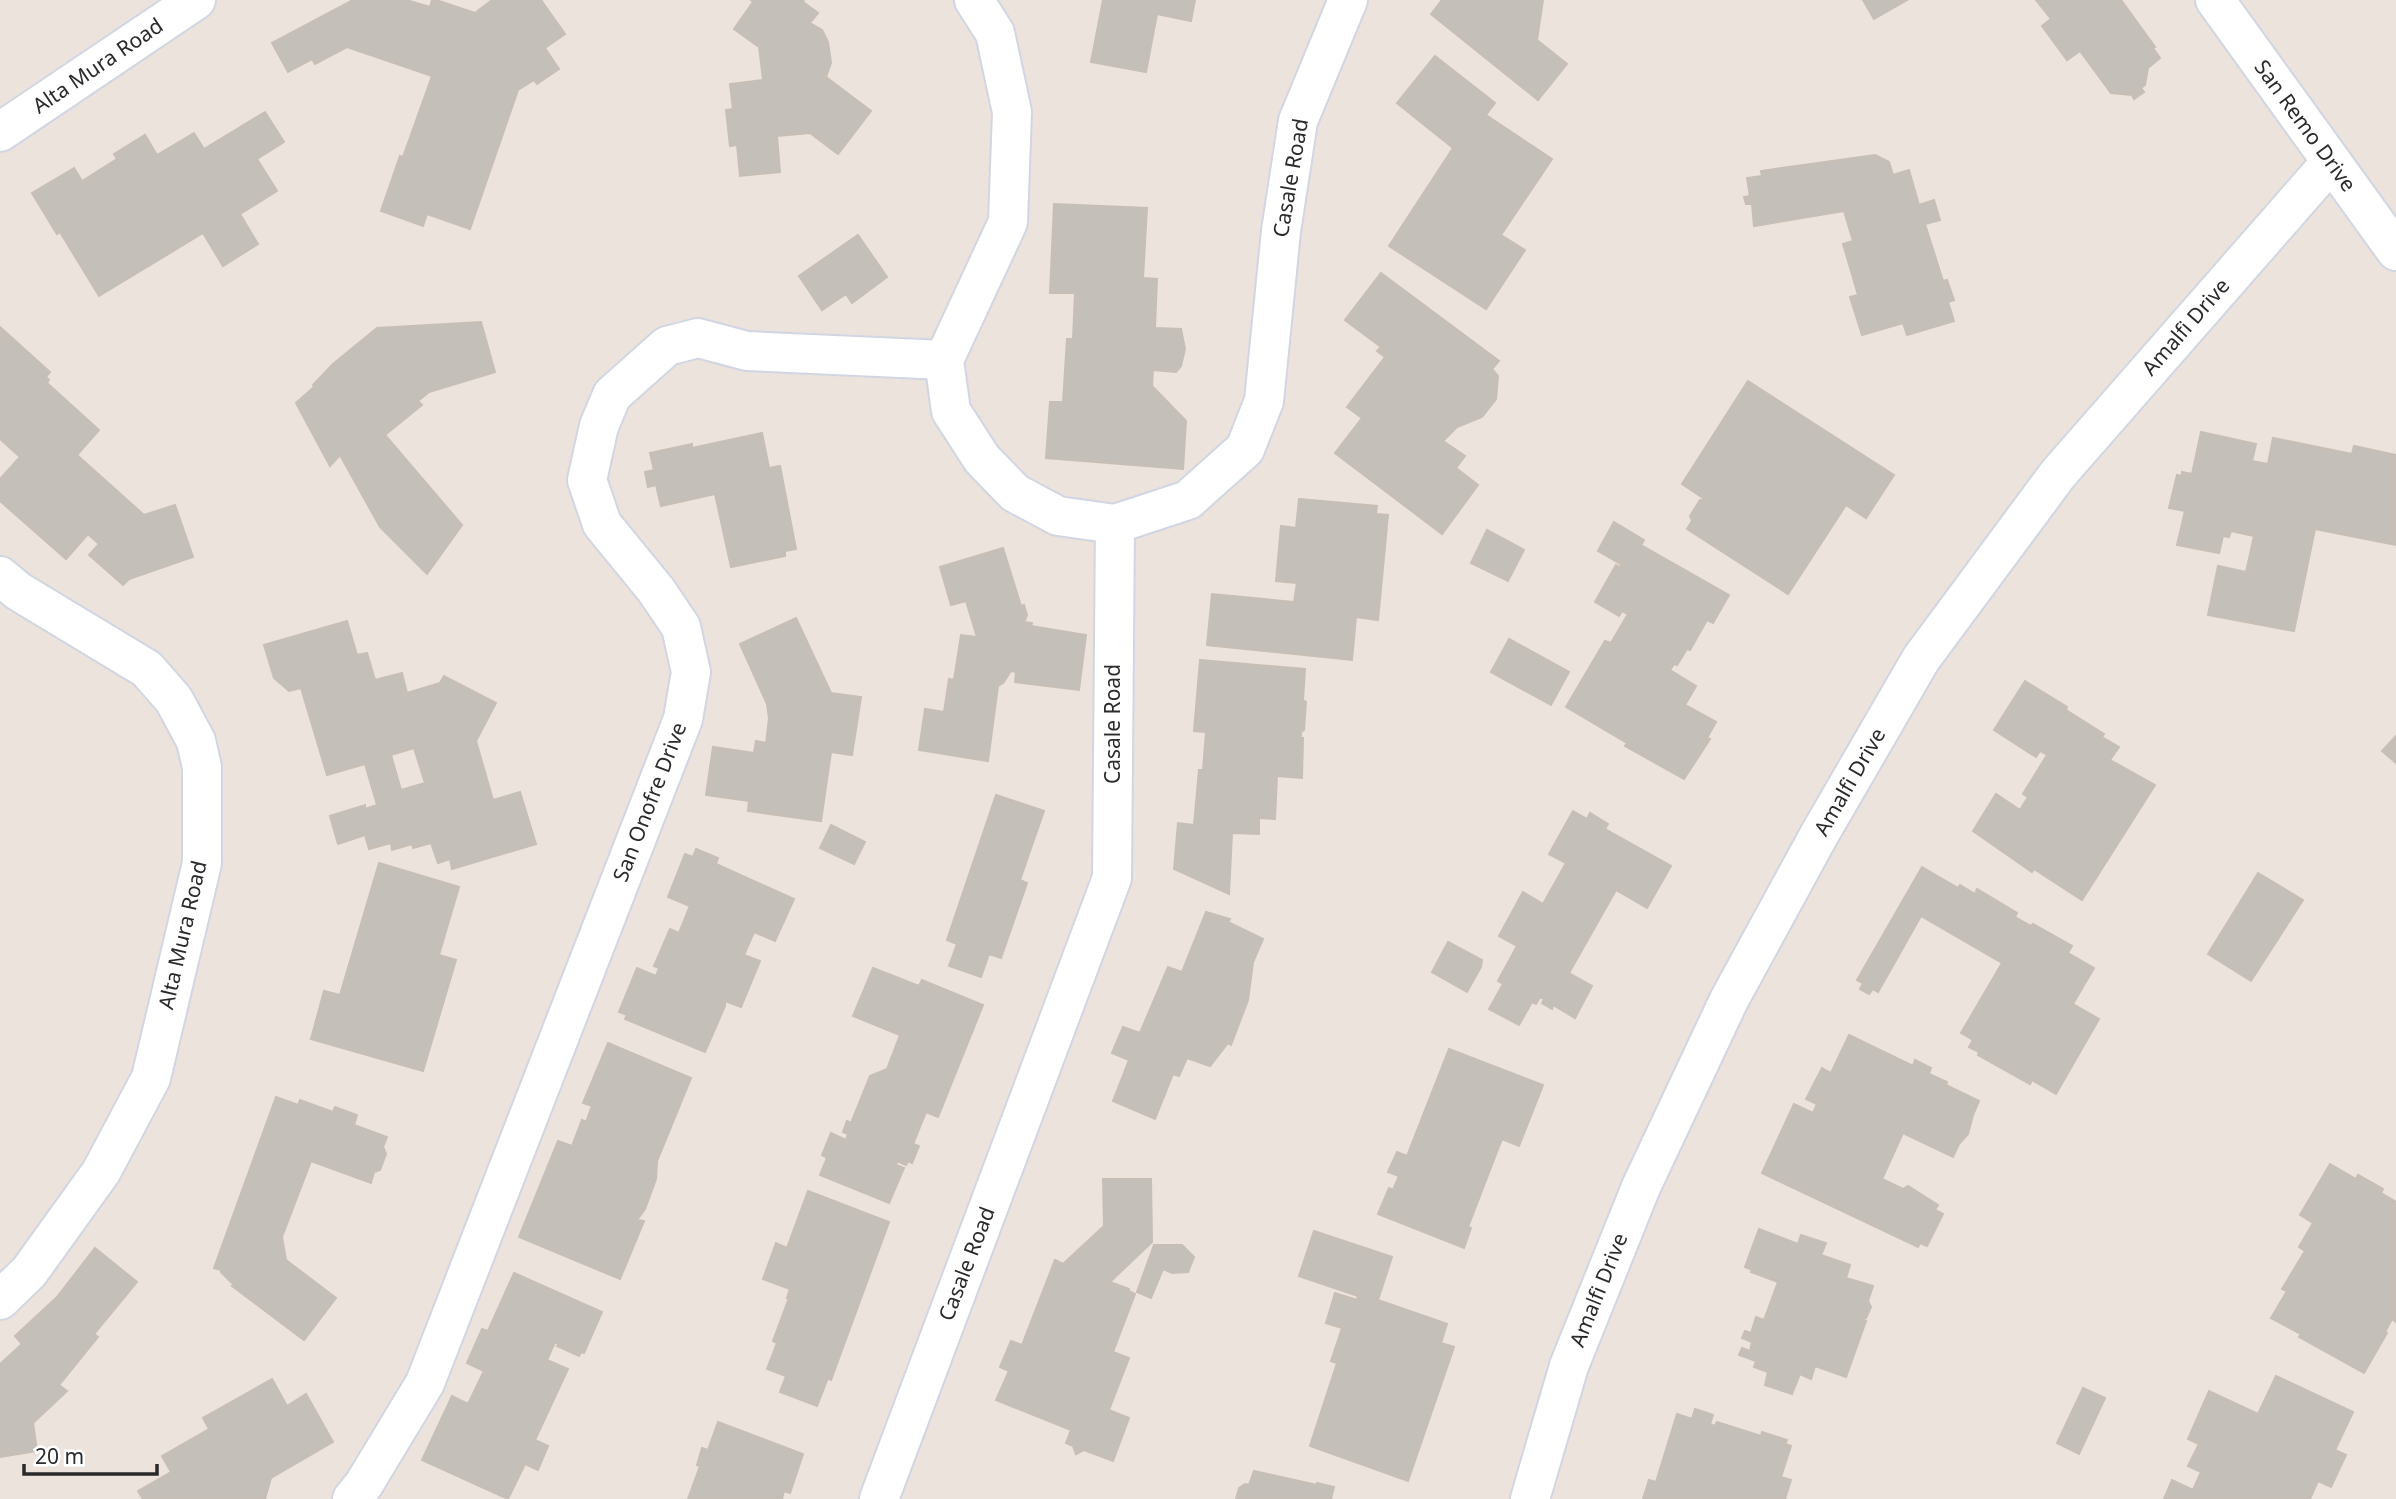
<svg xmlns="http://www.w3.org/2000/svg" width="2396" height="1499" font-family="'Noto Sans',sans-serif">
<rect width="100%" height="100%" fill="#ebe3dc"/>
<g fill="#c4bfb8" stroke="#c7bfb6" stroke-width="2" fill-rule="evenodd">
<path d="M 353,0 L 406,0 L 430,7 L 432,0 L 436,0 L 475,13 L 492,0 L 541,0 L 565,34 L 545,48 L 559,69 L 537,84 L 534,80 L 518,90 L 470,229 L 427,214 L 423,226 L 381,211 L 400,156 L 403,157 L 432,76 L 347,47 L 315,64 L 312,59 L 288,72 L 272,43 Z"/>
<path d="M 751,0 L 804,0 L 803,2 L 818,13 L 810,23 L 822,30 L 828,42 L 831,63 L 826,77 L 871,111 L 838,154 L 810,133 L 777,136 L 780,172 L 740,176 L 737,145 L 730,146 L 726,110 L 733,109 L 730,84 L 763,80 L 759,47 L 734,29 L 753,2 Z"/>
<path d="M 1103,0 L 1195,0 L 1191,21 L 1157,14 L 1146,72 L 1091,62 Z"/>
<path d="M 1442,0 L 1543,0 L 1537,40 L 1567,64 L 1538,100 L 1431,14 Z"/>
<path d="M 1863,0 L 1907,0 L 1874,19 Z"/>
<path d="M 2036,0 L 2121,0 L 2155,47 L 2153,48 L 2160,58 L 2148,68 L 2145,85 L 2141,88 L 2144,92 L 2134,99 L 2132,95 L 2111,93 L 2080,51 L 2067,60 L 2042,26 L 2051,19 Z"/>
<path d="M 1435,56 L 1495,103 L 1486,115 L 1552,159 L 1501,235 L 1525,250 L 1486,309 L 1389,246 L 1453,148 L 1397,103 Z"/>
<path d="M 265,112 L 284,142 L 257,159 L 277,191 L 240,214 L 258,244 L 223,266 L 203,233 L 99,296 L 60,232 L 57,234 L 32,193 L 74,168 L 82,181 L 117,159 L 114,154 L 145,135 L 157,155 L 194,133 L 204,149 Z"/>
<path d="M 1875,155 L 1889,162 L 1893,175 L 1909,170 L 1919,205 L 1934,200 L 1940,220 L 1925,224 L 1943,281 L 1947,280 L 1954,300 L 1948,302 L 1954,321 L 1907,335 L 1903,323 L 1862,335 L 1850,297 L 1858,295 L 1843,244 L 1853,241 L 1844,211 L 1754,226 L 1752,204 L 1746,204 L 1744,197 L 1750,196 L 1747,178 L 1762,176 L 1761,171 Z"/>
<path d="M 1054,204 L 1147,208 L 1143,278 L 1157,279 L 1155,328 L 1181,329 L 1185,349 L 1181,366 L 1176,372 L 1153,370 L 1152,386 L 1186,421 L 1183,469 L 1046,458 L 1050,402 L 1063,402 L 1067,339 L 1073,339 L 1075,293 L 1050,293 Z"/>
<path d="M 858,235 L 887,277 L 852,303 L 846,294 L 822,310 L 799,276 Z"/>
<path d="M 1381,273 L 1499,361 L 1492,369 L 1498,376 L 1496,399 L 1482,417 L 1457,427 L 1443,441 L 1465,456 L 1456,468 L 1478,485 L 1442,534 L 1335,453 L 1362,418 L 1347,407 L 1385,357 L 1377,351 L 1381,347 L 1345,320 Z"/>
<path d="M 481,322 L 495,372 L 429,392 L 418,401 L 422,405 L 385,435 L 462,525 L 427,574 L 380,527 L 340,455 L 330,466 L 296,403 L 314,387 L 313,385 L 333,364 L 377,328 Z"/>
<path d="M 0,327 L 50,372 L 46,377 L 49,380 L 47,383 L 99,430 L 77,455 L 144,515 L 175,505 L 193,557 L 129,579 L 123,585 L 89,555 L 99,544 L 88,534 L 66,559 L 0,501 L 0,479 L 20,457 L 0,439 Z"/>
<path d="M 1748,381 L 1894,475 L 1866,518 L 1846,505 L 1788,594 L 1687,529 L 1692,521 L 1690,516 L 1700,500 L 1706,500 L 1682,484 Z"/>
<path d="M 2201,432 L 2256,444 L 2252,461 L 2268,464 L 2273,438 L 2352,454 L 2354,446 L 2396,455 L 2396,545 L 2315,529 L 2294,631 L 2208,615 L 2218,566 L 2246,572 L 2254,536 L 2231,531 L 2229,537 L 2223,536 L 2219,553 L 2177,545 L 2185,511 L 2169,508 L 2177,475 L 2182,476 L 2182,472 L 2192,474 Z"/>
<path d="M 762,433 L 769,468 L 780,466 L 796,549 L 785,551 L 785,556 L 731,567 L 715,494 L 661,506 L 656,485 L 648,487 L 645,472 L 654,470 L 650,453 L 692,444 L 692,448 Z"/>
<path d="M 1299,499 L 1377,506 L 1376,514 L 1388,515 L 1378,620 L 1356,617 L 1352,660 L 1207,645 L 1212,594 L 1294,602 L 1297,583 L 1276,581 L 1281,526 L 1296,528 Z"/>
<path d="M 1614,522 L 1644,540 L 1641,545 L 1729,595 L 1713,623 L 1707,620 L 1690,650 L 1687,649 L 1677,665 L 1674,664 L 1670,670 L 1696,686 L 1685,705 L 1716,722 L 1707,738 L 1710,739 L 1684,779 L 1625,746 L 1627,743 L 1566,707 L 1605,641 L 1611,643 L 1628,614 L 1622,611 L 1619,616 L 1595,602 L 1616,565 L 1620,567 L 1622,565 L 1598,551 Z"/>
<path d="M 1487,530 L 1524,550 L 1508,581 L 1471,563 Z"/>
<path d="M 1003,548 L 1021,606 L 1024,605 L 1027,615 L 1024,622 L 1032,623 L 1031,626 L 1086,635 L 1079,690 L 1015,682 L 1016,672 L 1011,671 L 1003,683 L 998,686 L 988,761 L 919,750 L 925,709 L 944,712 L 949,679 L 954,680 L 961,635 L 977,637 L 966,601 L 951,605 L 940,567 Z"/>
<path d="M 796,618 L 831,693 L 861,697 L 852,755 L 831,752 L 821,821 L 748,811 L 749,801 L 706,795 L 713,747 L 754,753 L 756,741 L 766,743 L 769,718 L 767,704 L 740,644 Z"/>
<path d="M 347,621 L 357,655 L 367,653 L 375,680 L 402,673 L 407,693 L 440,683 L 444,676 L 496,703 L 476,741 L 493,800 L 520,792 L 536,844 L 452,869 L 450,859 L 438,863 L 431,843 L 413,848 L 412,844 L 392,850 L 391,843 L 369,849 L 365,835 L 338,844 L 330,816 L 365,805 L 365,809 L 377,805 L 365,764 L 327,775 L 301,688 L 289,691 L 274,678 L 264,645 ZM 414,748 L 425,783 L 401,790 L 391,755 Z"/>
<path d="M 1509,639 L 1569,672 L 1551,705 L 1491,672 Z"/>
<path d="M 1200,660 L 1305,669 L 1303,700 L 1306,702 L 1304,730 L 1301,732 L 1301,738 L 1303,738 L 1302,778 L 1277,776 L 1275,819 L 1259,818 L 1259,834 L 1232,833 L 1229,894 L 1174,869 L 1178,823 L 1194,825 L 1199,770 L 1203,770 L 1206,732 L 1194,731 Z"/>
<path d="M 2025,681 L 2067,707 L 2066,710 L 2104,734 L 2102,737 L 2119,747 L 2110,760 L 2155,785 L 2082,900 L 2034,869 L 2032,872 L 1973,831 L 1996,794 L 2020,810 L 2028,797 L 2023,794 L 2047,755 L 2040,751 L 2036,757 L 1994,730 Z"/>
<path d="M 2396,736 L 2396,763 L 2382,751 Z"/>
<path d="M 996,795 L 1044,811 L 1020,880 L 1027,883 L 1001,958 L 989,954 L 981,977 L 949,966 L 957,944 L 947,940 Z"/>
<path d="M 1573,811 L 1587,819 L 1590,813 L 1608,824 L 1605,829 L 1671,866 L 1647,908 L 1616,890 L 1569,973 L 1592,986 L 1575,1018 L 1553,1005 L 1552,1009 L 1542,1003 L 1544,999 L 1540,997 L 1536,1004 L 1532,1002 L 1519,1025 L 1489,1009 L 1503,984 L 1498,981 L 1517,946 L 1499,936 L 1523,892 L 1543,904 L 1566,863 L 1549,854 Z"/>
<path d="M 831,825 L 865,842 L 854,864 L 820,848 Z"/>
<path d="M 696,849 L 718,858 L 716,864 L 794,899 L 775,941 L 754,932 L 744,955 L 760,961 L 741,1007 L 725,1001 L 725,1006 L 705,1052 L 625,1019 L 627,1015 L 619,1012 L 637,968 L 656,976 L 659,968 L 654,966 L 670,929 L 679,933 L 690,906 L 668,897 L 685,854 L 693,857 Z"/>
<path d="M 379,863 L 459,887 L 439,955 L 456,960 L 423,1071 L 311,1039 L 324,991 L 340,995 Z"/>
<path d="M 1922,867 L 1958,888 L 1960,885 L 1975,894 L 1977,889 L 2017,913 L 2015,917 L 2031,926 L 2033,924 L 2072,946 L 2068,953 L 2094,968 L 2073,1004 L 2099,1019 L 2056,1094 L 2032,1080 L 2030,1084 L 1978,1055 L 1979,1052 L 1969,1047 L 1973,1040 L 1961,1033 L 2002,963 L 1921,916 L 1878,992 L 1873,989 L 1869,994 L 1860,989 L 1863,983 L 1857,980 Z"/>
<path d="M 2258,873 L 2303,900 L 2251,981 L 2208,954 Z"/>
<path d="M 1206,912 L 1230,919 L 1228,922 L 1263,939 L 1253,962 L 1248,1000 L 1231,1045 L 1228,1043 L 1210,1066 L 1187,1058 L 1179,1076 L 1173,1074 L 1155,1119 L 1113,1101 L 1129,1060 L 1112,1053 L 1123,1027 L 1140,1033 L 1168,967 L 1182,972 Z"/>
<path d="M 1448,942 L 1482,960 L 1481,967 L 1467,992 L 1432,972 Z"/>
<path d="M 873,968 L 919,986 L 922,980 L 983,1005 L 938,1117 L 926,1112 L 913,1144 L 919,1146 L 912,1163 L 908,1161 L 906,1165 L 897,1161 L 896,1165 L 904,1168 L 889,1203 L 820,1175 L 827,1158 L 822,1155 L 831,1133 L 846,1140 L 848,1134 L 843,1132 L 847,1121 L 851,1123 L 870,1076 L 887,1069 L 900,1035 L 853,1016 Z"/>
<path d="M 1849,1035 L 1913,1066 L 1915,1060 L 1931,1068 L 1929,1074 L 1947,1082 L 1946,1085 L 1979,1101 L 1973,1115 L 1968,1134 L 1959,1144 L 1953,1157 L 1903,1133 L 1882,1179 L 1903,1189 L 1908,1186 L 1938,1205 L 1935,1210 L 1943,1214 L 1927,1246 L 1920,1243 L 1918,1247 L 1762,1173 L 1794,1104 L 1813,1113 L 1817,1104 L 1806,1099 L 1822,1068 L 1831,1073 Z"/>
<path d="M 608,1043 L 691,1078 L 657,1161 L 656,1179 L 645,1209 L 637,1220 L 644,1221 L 620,1279 L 519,1237 L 558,1141 L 572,1146 L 582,1120 L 586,1122 L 592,1106 L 583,1103 Z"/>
<path d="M 1449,1049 L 1543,1085 L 1519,1146 L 1502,1139 L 1468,1227 L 1471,1228 L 1464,1248 L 1378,1214 L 1389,1188 L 1393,1190 L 1399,1176 L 1388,1172 L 1397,1152 L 1407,1156 Z"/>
<path d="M 276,1097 L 298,1105 L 300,1100 L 333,1112 L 335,1107 L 357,1115 L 354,1125 L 387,1137 L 383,1147 L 386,1154 L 380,1170 L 374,1172 L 371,1183 L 311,1161 L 282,1237 L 286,1260 L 336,1298 L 304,1340 L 232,1286 L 234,1285 L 221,1272 L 221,1270 L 214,1268 Z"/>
<path d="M 2330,1164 L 2356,1179 L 2358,1175 L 2383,1189 L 2381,1193 L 2396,1202 L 2396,1322 L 2392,1319 L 2385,1332 L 2387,1333 L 2364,1373 L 2299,1337 L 2301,1334 L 2271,1318 L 2287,1291 L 2282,1289 L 2305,1251 L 2299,1247 L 2313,1223 L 2300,1215 Z"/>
<path d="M 1103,1179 L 1151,1179 L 1152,1242 L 1110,1282 L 1129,1289 L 1129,1291 L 1135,1294 L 1113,1352 L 1129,1358 L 1109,1410 L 1129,1418 L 1113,1461 L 1084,1450 L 1076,1454 L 1073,1446 L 1066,1443 L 1071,1430 L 996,1400 L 1009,1371 L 1000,1367 L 1011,1341 L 1022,1345 L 1055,1260 L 1063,1264 L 1104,1226 Z"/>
<path d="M 808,1191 L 889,1222 L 831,1380 L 828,1378 L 817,1406 L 780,1392 L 786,1376 L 767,1369 L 777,1343 L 773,1341 L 789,1298 L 787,1298 L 790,1289 L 763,1279 L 776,1243 L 787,1248 Z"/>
<path d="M 1759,1229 L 1798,1244 L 1801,1235 L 1826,1243 L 1821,1255 L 1850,1265 L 1846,1278 L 1873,1286 L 1868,1301 L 1871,1307 L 1866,1318 L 1861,1321 L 1866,1321 L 1846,1377 L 1815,1366 L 1811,1379 L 1800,1374 L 1792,1394 L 1765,1385 L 1768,1372 L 1754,1367 L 1756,1361 L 1739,1355 L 1742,1348 L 1750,1351 L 1752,1342 L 1742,1338 L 1745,1331 L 1751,1333 L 1756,1317 L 1764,1320 L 1778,1282 L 1751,1272 L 1752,1270 L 1745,1267 Z"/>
<path d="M 1314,1231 L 1392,1257 L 1378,1300 L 1447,1324 L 1441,1343 L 1454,1347 L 1408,1481 L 1310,1446 L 1337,1363 L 1331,1361 L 1342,1328 L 1326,1323 L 1335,1293 L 1357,1300 L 1358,1296 L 1299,1276 Z"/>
<path d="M 1154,1245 L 1182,1245 L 1194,1257 L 1188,1272 L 1172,1273 L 1163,1269 L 1151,1298 L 1137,1292 Z"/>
<path d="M 95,1248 L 137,1282 L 94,1334 L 98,1337 L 59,1385 L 67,1391 L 33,1423 L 37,1451 L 0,1457 L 0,1364 L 22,1344 L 15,1336 L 57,1297 Z"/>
<path d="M 514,1273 L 602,1312 L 584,1353 L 581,1352 L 579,1356 L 557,1346 L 559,1344 L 555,1342 L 547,1360 L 568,1369 L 535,1440 L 548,1446 L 538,1470 L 525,1464 L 508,1499 L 422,1460 L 452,1396 L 468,1404 L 484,1371 L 467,1363 L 482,1329 L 488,1331 Z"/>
<path d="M 2276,1376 L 2353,1412 L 2335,1450 L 2346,1455 L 2331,1487 L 2318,1481 L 2310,1499 L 2164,1499 L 2172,1480 L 2193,1490 L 2201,1472 L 2188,1466 L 2199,1444 L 2188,1439 L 2209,1391 L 2258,1414 Z"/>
<path d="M 272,1379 L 287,1406 L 306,1394 L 333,1442 L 271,1478 L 265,1499 L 143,1499 L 138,1491 L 171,1472 L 162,1456 L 209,1429 L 203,1418 Z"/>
<path d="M 2083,1388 L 2105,1398 L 2079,1454 L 2057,1443 Z"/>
<path d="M 1695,1409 L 1713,1415 L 1710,1424 L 1715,1426 L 1717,1422 L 1761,1436 L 1762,1432 L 1787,1440 L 1785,1444 L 1791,1446 L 1781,1477 L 1791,1480 L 1785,1499 L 1643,1499 L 1649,1480 L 1656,1482 L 1677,1414 L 1692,1419 Z"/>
<path d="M 718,1422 L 803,1454 L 790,1493 L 784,1491 L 782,1499 L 688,1499 L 700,1466 L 697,1465 L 702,1448 L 708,1450 Z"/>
<path d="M 1254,1471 L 1317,1485 L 1317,1483 L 1334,1487 L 1331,1499 L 1236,1499 L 1239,1488 L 1245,1484 L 1249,1485 Z"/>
</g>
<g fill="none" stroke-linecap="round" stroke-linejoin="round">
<g stroke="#d1d6e2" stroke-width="42">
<g id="minor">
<path d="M 974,0 L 995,33 L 1012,112 L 1008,222 L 944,360 L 951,411 L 982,459 L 1015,493 L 1058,516 L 1115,524"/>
<path d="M 2215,0 L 2396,251"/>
<path d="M 0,132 L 196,0"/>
<path d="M 0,576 L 18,591 L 147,669 L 174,700 L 196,741 L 202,767 L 202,863 L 151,1078 L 101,1172 L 29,1272 L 0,1300"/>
<path d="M 352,1499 L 364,1484 L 425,1383 L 683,719 L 691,672 L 681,627 L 656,590 L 602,524 L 587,480 L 599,426 L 612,395 L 667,346 L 698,338 L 747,351 L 944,360"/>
<path d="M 879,1499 L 1112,878 L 1115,524 L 1188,500 L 1245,449 L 1264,401 L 1281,231 L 1298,121 L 1348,0"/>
<path d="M 1530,1499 L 1569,1366 L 1641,1187 L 1729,1000 L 1819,835 L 1921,659 L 2058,474 L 2331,162"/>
</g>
</g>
<use href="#minor" stroke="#fff" stroke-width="38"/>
</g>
<g text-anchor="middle" stroke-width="7" stroke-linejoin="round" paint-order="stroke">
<g font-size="21" fill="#2a2a2a" stroke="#fff">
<text transform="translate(98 66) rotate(-34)" y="7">Alta Mura Road</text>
<text transform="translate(2305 126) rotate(54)" y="7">San Remo Drive</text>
<text transform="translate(1291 178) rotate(-80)" y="7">Casale Road</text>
<text transform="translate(2186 327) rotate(-49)" y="7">Amalfi Drive</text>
<text transform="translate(1113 724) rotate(-90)" y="7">Casale Road</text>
<text transform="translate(1850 782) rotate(-60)" y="7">Amalfi Drive</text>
<text transform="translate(650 802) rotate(-69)" y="7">San Onofre Drive</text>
<text transform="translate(183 935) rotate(-77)" y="7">Alta Mura Road</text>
<text transform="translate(967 1264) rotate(-69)" y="7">Casale Road</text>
<text transform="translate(1599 1290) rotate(-68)" y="7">Amalfi Drive</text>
</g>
</g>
<path d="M24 1464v10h133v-10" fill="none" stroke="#2a2a2a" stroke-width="3.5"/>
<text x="35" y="1464" font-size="21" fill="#2a2a2a" stroke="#ffffff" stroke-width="5" paint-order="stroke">20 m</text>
</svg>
